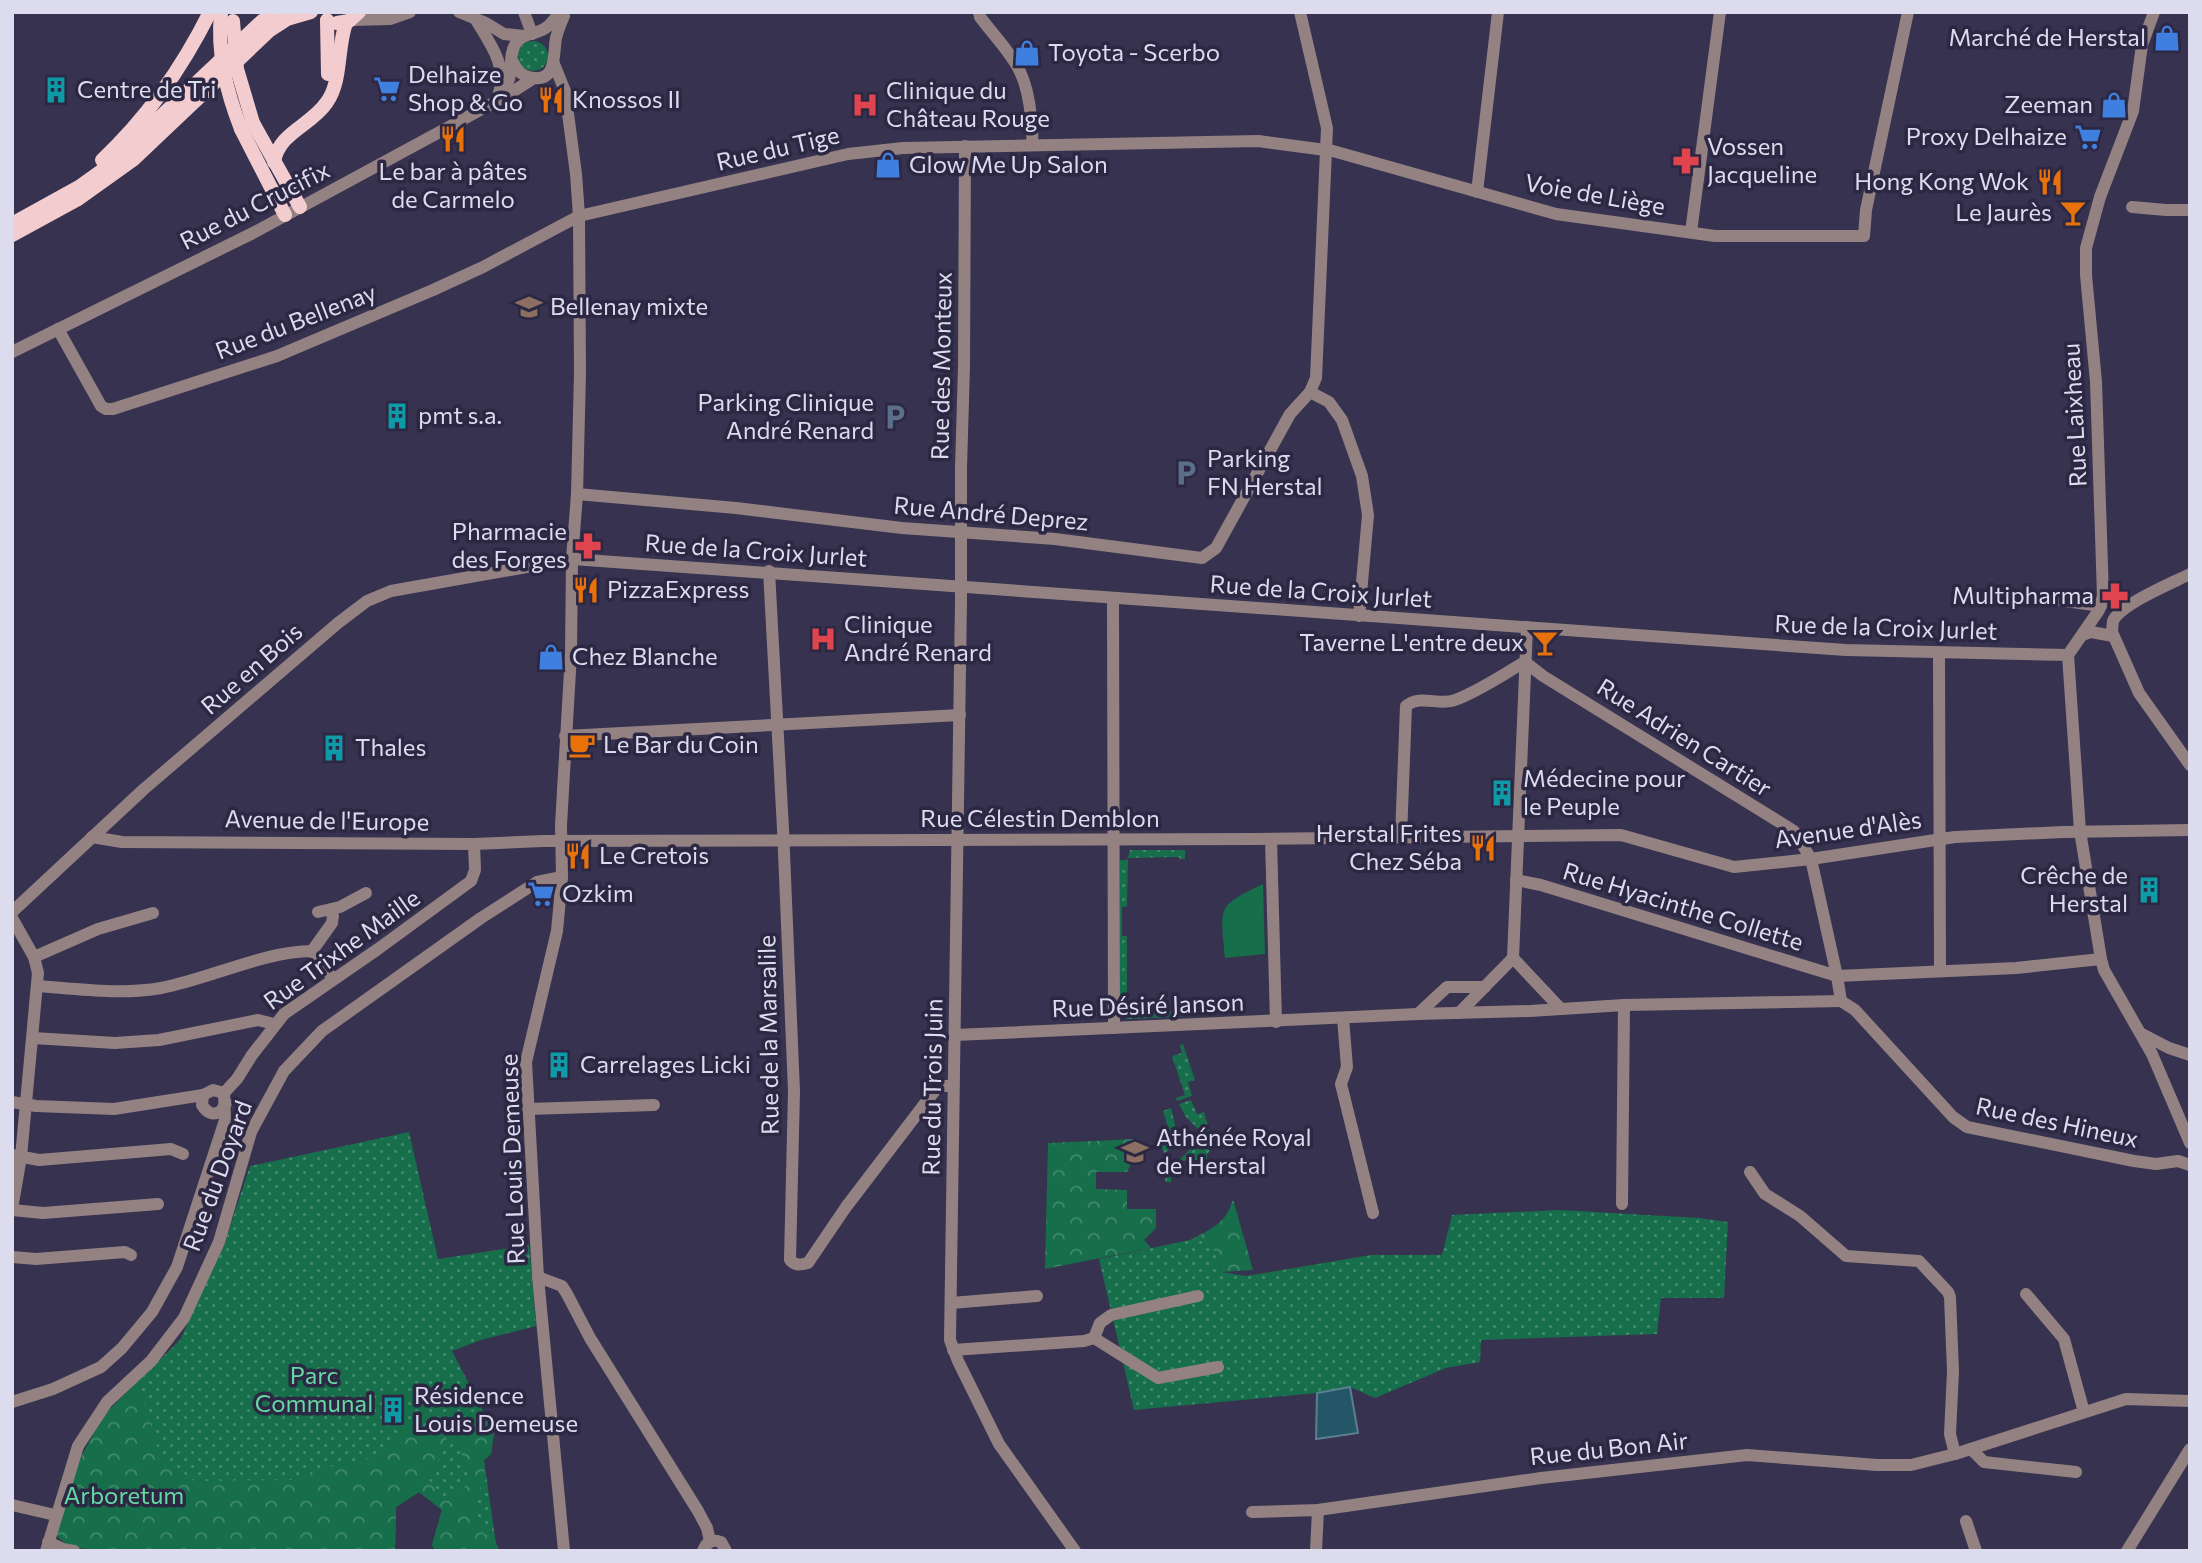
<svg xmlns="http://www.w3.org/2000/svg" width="2202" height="1563" font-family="Commissioner,sans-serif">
<defs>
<pattern id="grass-dots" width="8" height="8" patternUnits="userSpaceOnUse" patternTransform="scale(1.75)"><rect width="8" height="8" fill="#166e4b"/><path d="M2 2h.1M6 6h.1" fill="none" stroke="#43896e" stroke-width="1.8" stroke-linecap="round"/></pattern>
<pattern id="forest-crowns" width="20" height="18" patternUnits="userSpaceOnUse" patternTransform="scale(1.75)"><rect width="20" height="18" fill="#166e4b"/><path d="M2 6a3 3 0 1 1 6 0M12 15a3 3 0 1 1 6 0" fill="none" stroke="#43896e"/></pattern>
</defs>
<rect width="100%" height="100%" fill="#36324f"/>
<g fill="url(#grass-dots)">
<circle cx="533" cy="56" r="15"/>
<path d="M 1130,850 L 1185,850 L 1185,859 L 1180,859 L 1179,857 L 1128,858 L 1127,906 L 1122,907 L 1122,936 L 1127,936 L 1127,1012 L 1192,1011 L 1192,1016 L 1127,1019 L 1120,1013 L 1120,860 L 1127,860 Z"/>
<path d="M 1183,1044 L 1195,1080 L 1188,1082 L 1192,1096 L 1177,1101 L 1176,1098 L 1185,1095 L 1172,1056 L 1182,1053 L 1180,1045 Z"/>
<path d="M 1191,1100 L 1197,1114 L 1204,1112 L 1210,1133 L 1206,1137 L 1186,1117 L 1179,1104 Z"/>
<path d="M 1171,1108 L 1178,1137 L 1171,1149 L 1164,1153 L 1160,1143 L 1172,1140 L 1163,1111 Z"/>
<path d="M 409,1132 L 438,1259 L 529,1245 L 536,1326 L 481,1340 L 452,1351 L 494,1432 L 491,1454 L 484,1460 L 497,1551 L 435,1551 L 432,1545 L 442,1510 L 419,1492 L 396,1507 L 395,1551 L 101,1551 L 58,1538 L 138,1381 L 180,1340 L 224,1245 L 250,1166 Z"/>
<path d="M 1204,1144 L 1210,1151 L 1207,1154 L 1207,1159 L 1182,1161 L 1181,1169 L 1171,1173 L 1171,1182 L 1165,1182 L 1166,1174 L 1190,1149 L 1198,1149 Z"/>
<path d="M 1559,1210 L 1699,1218 L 1728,1222 L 1724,1298 L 1661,1298 L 1657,1334 L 1481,1340 L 1480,1362 L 1446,1368 L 1375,1398 L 1350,1387 L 1317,1393 L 1134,1410 L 1099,1259 L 1209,1236 L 1222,1272 L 1246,1276 L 1371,1255 L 1442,1255 L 1452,1215 Z"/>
</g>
<g fill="url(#forest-crowns)">
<path d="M 1137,1139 L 1138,1150 L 1132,1157 L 1131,1164 L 1127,1172 L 1096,1172 L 1096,1189 L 1127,1190 L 1127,1209 L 1156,1209 L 1156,1228 L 1144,1240 L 1151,1248 L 1045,1269 L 1048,1143 Z"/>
<path d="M 1233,1199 L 1253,1270 L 1222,1272 L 1209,1237 L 1188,1241 C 1210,1230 1227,1223 1233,1199 Z"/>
<path d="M 138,1381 L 160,1456 L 194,1481 L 291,1480 L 336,1465 L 354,1464 L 378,1455 L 426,1414 L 444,1434 L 446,1446 L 428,1479 L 446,1500 L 466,1486 L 470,1470 L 465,1464 L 456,1437 L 486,1416 L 494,1432 L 491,1454 L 484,1460 L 485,1477 L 473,1504 L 483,1532 L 498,1546 L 497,1551 L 435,1551 L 432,1545 L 442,1510 L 419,1492 L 396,1507 L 395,1551 L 101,1551 C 82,1547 63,1551 55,1530 L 81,1457 L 103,1416 Z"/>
</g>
<path fill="#166e4b" d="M 1263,884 L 1265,954 L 1225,958 C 1221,906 1215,907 1263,884 Z"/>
<path fill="#235767" stroke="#5b7f90" stroke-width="2" d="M 1350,1387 L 1358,1433 L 1316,1439 L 1317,1393 Z"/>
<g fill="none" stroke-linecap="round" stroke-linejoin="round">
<g stroke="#948283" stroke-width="12">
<path d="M 459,12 L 486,23 L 504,34 L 524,36"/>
<path d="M 524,12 L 532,34"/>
<path d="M 979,12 L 980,17 C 1010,56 1026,65 1031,117 C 1032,126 1033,135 1032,144"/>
<path d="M 352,20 L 390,19 L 410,12"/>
<path d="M 476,20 C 489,42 508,66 499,93"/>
<path d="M 513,62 C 516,69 520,75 529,77 C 558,85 553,53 556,38 C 558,30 561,23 564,16"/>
<path d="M 554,64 L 565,91 L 576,174 L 579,216 L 580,373 L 577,494 L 572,559 L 571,654 L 561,825 L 562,877 L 557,931 L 526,1062 L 538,1277 L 564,1551"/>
<path d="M 500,96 C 517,76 506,58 516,43 C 527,28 544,40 559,12"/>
<path d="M 965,146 L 964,367 L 961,468 L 961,600 L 950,1340 L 958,1361 L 999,1444 L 1075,1551"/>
<path d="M 1477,192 L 1498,12"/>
<path d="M 2132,207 L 2166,210 L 2190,210"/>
<path d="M 1691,232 L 1720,12"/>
<path d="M 58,329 L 101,406 L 106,409 L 113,409 L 277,356 L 433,290 L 483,267 L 579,216 L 848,154 L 903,148 L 1258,141 L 1333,151 L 1556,214 L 1715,236 L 1864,236 L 1866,210 L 1908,12"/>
<path d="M 12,352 L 253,233 L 506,96 L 534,78"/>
<path d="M 1310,392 L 1329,402 L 1342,420 L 1362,476 L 1368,515 L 1359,616"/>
<path d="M 577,494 L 736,508 L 902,528 L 1055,539 L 1202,558 L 1216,548 L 1290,414 L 1310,392 L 1316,378 L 1327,128 L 1300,12"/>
<path d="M 769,571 L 783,829 L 794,1091 L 790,1260 C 796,1266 800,1265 808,1263 L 846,1207 L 936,1089 L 939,1086 L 952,1086"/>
<path d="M 2190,574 C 2172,583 2121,604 2113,621 C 2113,621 2112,631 2112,632 L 2139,693 L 2190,765"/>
<path d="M 1113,598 L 1114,1028"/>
<path d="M 2044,598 L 2101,606"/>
<path d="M 2083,635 L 2091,632 L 2113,636"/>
<path d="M 1939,653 L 1940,971"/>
<path d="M 2068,655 L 2099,610 L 2103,596 L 2096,382 L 2086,275 L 2086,248 L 2100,197 L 2133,111 L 2142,45 L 2154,12"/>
<path d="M 2068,655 L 2080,831 L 2101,959 L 2104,970 L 2152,1054 L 2190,1143"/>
<path d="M 565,736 L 960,715"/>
<path d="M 92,837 L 122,842 L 474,844 L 543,841 L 1257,839 L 1621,835 L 1734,867 L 1811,859 L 1955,837 L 2063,832 L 2190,830"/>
<path d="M 1401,837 L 1406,706 C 1420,694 1439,706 1455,700 C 1479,691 1502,675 1525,662 L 1543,676 L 1794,831 L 1811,859 L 1837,976 L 1841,1001"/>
<path d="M 1271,839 L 1276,1022"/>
<path d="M 1516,880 L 1541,885 L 1837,976 L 2016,968 L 2101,959"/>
<path d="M 12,912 L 144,789 L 338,623 L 367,601 L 391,591 L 572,559 L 1846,650 L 2068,655"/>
<path d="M 318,912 L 340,907 L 366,893"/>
<path d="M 12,918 L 34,957 L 38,973 L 21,1157 L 12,1209"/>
<path d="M 312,951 L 332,923 L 333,916 L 330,910"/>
<path d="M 312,951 L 333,979"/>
<path d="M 34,957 L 98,929 L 153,913"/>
<path d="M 1513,958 L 1527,627"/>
<path d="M 1513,958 L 1561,1009"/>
<path d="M 38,986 C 78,989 122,995 161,988 C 209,979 265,951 312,951"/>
<path d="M 1841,1001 L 1855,1010 L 1953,1117 L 1967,1127 L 2134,1161 L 2156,1164 L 2178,1161 L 2190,1165"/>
<path d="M 1459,1013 L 1513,958"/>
<path d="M 1418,1014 L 1447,987 L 1485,987"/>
<path d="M 1343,1018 L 1347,1067 L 1341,1084 L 1373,1213"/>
<path d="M 2142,1034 L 2169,1048 L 2190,1055"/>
<path d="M 955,1035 L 1418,1014 L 1530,1011 L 1624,1005 L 1841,1001"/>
<path d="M 33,1038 L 115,1043 L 159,1040 L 258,1020 L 274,1024"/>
<path d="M 224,1093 L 237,1079 L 252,1055 L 284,1014 L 378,949 L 471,881 L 475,870 L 474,844"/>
<path d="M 203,1095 L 202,1105 C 207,1113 213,1116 221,1111 L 226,1103"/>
<path d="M 12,1102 L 36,1106 L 114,1109 L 203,1095 L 213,1090 L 224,1093"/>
<path d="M 528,1109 L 654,1105"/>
<path d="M 12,1155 L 39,1160 L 171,1149 L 183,1154"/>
<path d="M 1750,1172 L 1765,1194 L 1800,1216 L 1846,1256 L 1919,1261 L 1948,1292 L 1950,1297 L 1953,1371 L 1950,1434 L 1955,1454"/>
<path d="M 1622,1204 L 1624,1005"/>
<path d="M 12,1210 L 43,1213 L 158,1204"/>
<path d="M 12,1257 L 36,1259 L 125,1252 L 131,1255"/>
<path d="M 538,1277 L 562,1286 L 567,1294 L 590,1338 L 698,1511 L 707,1528 L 710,1541"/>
<path d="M 2026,1294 L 2064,1339 L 2084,1412"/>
<path d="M 951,1303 L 1037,1296"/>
<path d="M 1094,1338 L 1100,1323 L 1111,1315 L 1198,1296"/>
<path d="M 953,1350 L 1084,1341 L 1094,1338 L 1158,1378 L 1218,1367"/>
<path d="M 12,1402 L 53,1389 L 101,1367 L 122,1348 L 152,1312 L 177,1267 L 225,1120 L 224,1093"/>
<path d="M 1971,1449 L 1984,1462 L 2076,1472"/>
<path d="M 12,1505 L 55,1515"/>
<path d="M 1252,1512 L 1318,1510 L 1541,1478 L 1747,1455 L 1877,1465 L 1911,1465 L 1955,1454 L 2126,1399 L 2190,1401"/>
<path d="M 1966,1521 L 1976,1551"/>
<path d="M 48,1542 L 63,1549 L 74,1551"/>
<path d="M 46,1551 L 78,1446 L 107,1402 L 151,1361 L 184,1318 L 219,1242 L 251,1132 L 284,1071 L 322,1031 L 481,918 L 537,882 L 562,877"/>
<path d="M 703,1551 C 706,1542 713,1539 721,1542 L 726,1551"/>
<path d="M 1316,1551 L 1318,1510"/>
<path d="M 2127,1551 L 2190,1449"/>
</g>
<g stroke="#f2ccce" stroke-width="14">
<path d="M 327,20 L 328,74"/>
<path d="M 337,23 L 349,21 L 359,12"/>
<path d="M 253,123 L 300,207"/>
<path d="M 241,129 L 285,215"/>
<path d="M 102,160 C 147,118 182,68 210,12"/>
<path d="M 274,162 C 279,132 311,126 327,102 C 342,81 337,47 346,23"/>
<path d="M 12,224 L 79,187 L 107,167 L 262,21 L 277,12"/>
<path d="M 12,235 L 78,199 L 134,159 L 270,30 L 287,19 L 311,12"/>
</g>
<g stroke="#f2ccce" stroke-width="14">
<path d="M 221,12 C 217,54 226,90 241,129"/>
<path d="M 233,21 L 237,69 L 253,123"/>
</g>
</g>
<defs>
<g id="shop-bare" transform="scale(2.1)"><path d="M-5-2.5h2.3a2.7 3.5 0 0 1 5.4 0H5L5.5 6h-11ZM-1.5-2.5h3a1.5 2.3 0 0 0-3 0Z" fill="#3f7fe0" stroke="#2c2844" stroke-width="2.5" paint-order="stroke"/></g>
<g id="supermarket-bare" transform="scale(2.1)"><path d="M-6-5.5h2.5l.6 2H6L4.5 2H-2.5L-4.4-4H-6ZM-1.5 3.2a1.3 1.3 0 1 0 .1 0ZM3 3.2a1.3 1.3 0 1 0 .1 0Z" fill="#3f7fe0" stroke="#2c2844" stroke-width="2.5" paint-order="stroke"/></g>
<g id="building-bare" transform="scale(2.1)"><path d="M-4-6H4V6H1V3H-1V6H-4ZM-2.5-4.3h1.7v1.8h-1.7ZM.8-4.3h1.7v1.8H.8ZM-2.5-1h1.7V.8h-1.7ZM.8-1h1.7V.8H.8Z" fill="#0f9aa8" stroke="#2c2844" stroke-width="2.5" paint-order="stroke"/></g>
<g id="restaurant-bare" transform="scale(2.1)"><path d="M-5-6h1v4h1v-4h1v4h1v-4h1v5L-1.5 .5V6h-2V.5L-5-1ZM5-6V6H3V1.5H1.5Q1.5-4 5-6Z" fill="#e8710a" stroke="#2c2844" stroke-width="2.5" paint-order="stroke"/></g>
<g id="hospital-bare" transform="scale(2.1)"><path d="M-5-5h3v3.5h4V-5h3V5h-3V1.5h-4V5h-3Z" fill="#e0444e" stroke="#2c2844" stroke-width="2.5" paint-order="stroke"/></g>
<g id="pharmacy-bare" transform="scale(2.1)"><path d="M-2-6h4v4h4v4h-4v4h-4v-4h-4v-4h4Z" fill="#e0444e" stroke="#2c2844" stroke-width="2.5" paint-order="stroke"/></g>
<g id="bar-bare" transform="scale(2.1)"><path d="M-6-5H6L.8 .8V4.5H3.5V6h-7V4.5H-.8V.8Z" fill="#e8710a" stroke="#2c2844" stroke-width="2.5" paint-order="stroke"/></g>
<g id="school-bare" transform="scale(2.1)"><path d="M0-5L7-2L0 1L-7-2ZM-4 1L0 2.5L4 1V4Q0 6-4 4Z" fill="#8d6e63" stroke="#2c2844" stroke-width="2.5" paint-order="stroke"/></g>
<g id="parking-bare" transform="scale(2.1)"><path d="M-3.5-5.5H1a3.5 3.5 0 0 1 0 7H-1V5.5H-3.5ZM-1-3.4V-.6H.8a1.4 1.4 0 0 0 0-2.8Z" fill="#5c6f8a" stroke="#2c2844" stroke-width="2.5" paint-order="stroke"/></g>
<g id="cafe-bare" transform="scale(2.1)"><path d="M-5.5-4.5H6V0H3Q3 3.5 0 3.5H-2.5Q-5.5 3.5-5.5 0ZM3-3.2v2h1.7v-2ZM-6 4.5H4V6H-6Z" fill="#e8710a" stroke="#2c2844" stroke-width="2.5" paint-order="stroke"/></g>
</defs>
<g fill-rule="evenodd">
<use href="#shop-bare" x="2167" y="38"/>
<use href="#shop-bare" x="1027" y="53"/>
<use href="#supermarket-bare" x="387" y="89"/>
<use href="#building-bare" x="56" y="90"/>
<use href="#restaurant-bare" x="551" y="100"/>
<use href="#hospital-bare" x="865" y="105"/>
<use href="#shop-bare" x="2114" y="105"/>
<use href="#supermarket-bare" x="2088" y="137"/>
<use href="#restaurant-bare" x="453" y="139"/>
<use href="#pharmacy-bare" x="1686" y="161"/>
<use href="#shop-bare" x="888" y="165"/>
<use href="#restaurant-bare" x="2050" y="182"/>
<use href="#bar-bare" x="2073" y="213"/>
<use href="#school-bare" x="529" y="307"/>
<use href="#building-bare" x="397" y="416"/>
<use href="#parking-bare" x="895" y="417"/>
<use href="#parking-bare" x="1186" y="473"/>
<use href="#pharmacy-bare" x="588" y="546"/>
<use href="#restaurant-bare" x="586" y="590"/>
<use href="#pharmacy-bare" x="2115" y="596"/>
<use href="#hospital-bare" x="823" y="639"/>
<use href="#bar-bare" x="1545" y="643"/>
<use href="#shop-bare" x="551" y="657"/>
<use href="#cafe-bare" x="582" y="745"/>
<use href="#building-bare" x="334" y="748"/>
<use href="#building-bare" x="1502" y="793"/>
<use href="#restaurant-bare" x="1483" y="848"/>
<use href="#restaurant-bare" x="578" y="856"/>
<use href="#building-bare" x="2149" y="890"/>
<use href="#supermarket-bare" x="541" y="894"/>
<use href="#building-bare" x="559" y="1065"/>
<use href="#school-bare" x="1135" y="1152"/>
<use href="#building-bare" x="393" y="1410"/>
</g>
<g text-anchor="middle" stroke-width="7" stroke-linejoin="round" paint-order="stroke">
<g font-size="24" fill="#dddbee" stroke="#2c2844" text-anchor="start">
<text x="2146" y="46" text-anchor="end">Marché de Herstal</text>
<text x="1048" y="61">Toyota - Scerbo</text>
<text x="408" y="83">Delhaize<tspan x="408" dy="28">Shop &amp; Go</tspan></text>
<text x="77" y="98">Centre de Tri</text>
<text x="886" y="99">Clinique du<tspan x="886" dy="28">Château Rouge</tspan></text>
<text x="572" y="108">Knossos II</text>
<text x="2093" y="113" text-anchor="end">Zeeman</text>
<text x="2067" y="145" text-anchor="end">Proxy Delhaize</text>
<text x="1707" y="155">Vossen<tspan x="1707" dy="28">Jacqueline</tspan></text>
<text x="909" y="173">Glow Me Up Salon</text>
<text x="453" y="180" text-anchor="middle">Le bar à pâtes<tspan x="453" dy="28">de Carmelo</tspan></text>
<text x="2029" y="190" text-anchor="end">Hong Kong Wok</text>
<text x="2052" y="221" text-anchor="end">Le Jaurès</text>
<text x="550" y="315">Bellenay mixte</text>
<text x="874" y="411" text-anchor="end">Parking Clinique<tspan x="874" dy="28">André Renard</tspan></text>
<text x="418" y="424">pmt s.a.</text>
<text x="1207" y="467">Parking<tspan x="1207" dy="28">FN Herstal</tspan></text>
<text x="567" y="540" text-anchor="end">Pharmacie<tspan x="567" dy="28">des Forges</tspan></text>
<text x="607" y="598">PizzaExpress</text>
<text x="2094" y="604" text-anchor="end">Multipharma</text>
<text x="844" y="633">Clinique<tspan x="844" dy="28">André Renard</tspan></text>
<text x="1524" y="651" text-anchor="end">Taverne L'entre deux</text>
<text x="572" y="665">Chez Blanche</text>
<text x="603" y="753">Le Bar du Coin</text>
<text x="355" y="756">Thales</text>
<text x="1523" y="787">Médecine pour<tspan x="1523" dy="28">le Peuple</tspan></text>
<text x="1462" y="842" text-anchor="end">Herstal Frites<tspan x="1462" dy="28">Chez Séba</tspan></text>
<text x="599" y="864">Le Cretois</text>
<text x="2128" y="884" text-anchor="end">Crêche de<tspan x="2128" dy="28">Herstal</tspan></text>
<text x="562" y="902">Ozkim</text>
<text x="580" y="1073">Carrelages Licki</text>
<text x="1156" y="1146">Athénée Royal<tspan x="1156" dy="28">de Herstal</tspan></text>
<text x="414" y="1404">Résidence<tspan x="414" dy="28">Louis Demeuse</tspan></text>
</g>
<g font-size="24" fill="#dddbee" stroke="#2c2844">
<text transform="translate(778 149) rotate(-13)" y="8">Rue du Tige</text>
<text transform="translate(1595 195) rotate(10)" y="8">Voie de Liège</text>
<text transform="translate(255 206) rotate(-27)" y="8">Rue du Crucifix</text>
<text transform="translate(296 322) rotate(-21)" y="8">Rue du Bellenay</text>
<text transform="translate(942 366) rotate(-89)" y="8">Rue des Monteux</text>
<text transform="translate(2075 415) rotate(-93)" y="8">Rue Laixheau</text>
<text transform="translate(991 514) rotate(5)" y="8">Rue André Deprez</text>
<text transform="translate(756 551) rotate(4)" y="8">Rue de la Croix Jurlet</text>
<text transform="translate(1321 592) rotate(4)" y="8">Rue de la Croix Jurlet</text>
<text transform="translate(1886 628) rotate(2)" y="8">Rue de la Croix Jurlet</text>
<text transform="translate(252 669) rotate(-41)" y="8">Rue en Bois</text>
<text transform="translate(1684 738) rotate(32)" y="8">Rue Adrien Cartier</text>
<text x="1040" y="827">Rue Célestin Demblon</text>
<text transform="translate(327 821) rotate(1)" y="8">Avenue de l'Europe</text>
<text transform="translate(1848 830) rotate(-8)" y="8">Avenue d'Alès</text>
<text transform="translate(1683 907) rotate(17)" y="8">Rue Hyacinthe Collette</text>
<text transform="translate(342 950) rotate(-36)" y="8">Rue Trixhe Maille</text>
<text transform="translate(1148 1006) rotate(-2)" y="8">Rue Désiré Janson</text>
<text transform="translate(769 1035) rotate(-91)" y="8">Rue de la Marsalile</text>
<text transform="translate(933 1087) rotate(-89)" y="8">Rue du Trois Juin</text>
<text transform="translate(2057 1123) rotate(12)" y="8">Rue des Hineux</text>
<text transform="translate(513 1159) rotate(-92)" y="8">Rue Louis Demeuse</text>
<text transform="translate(218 1176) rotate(-70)" y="8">Rue du Doyard</text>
<text transform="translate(1609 1449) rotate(-6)" y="8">Rue du Bon Air</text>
</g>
<g font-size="24" fill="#65d8a3" stroke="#2c2844">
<text x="314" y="1384">Parc<tspan x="314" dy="28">Communal</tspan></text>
<text x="124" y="1504">Arboretum</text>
</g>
</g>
<rect width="2202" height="1563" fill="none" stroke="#dddbee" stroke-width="28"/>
</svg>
